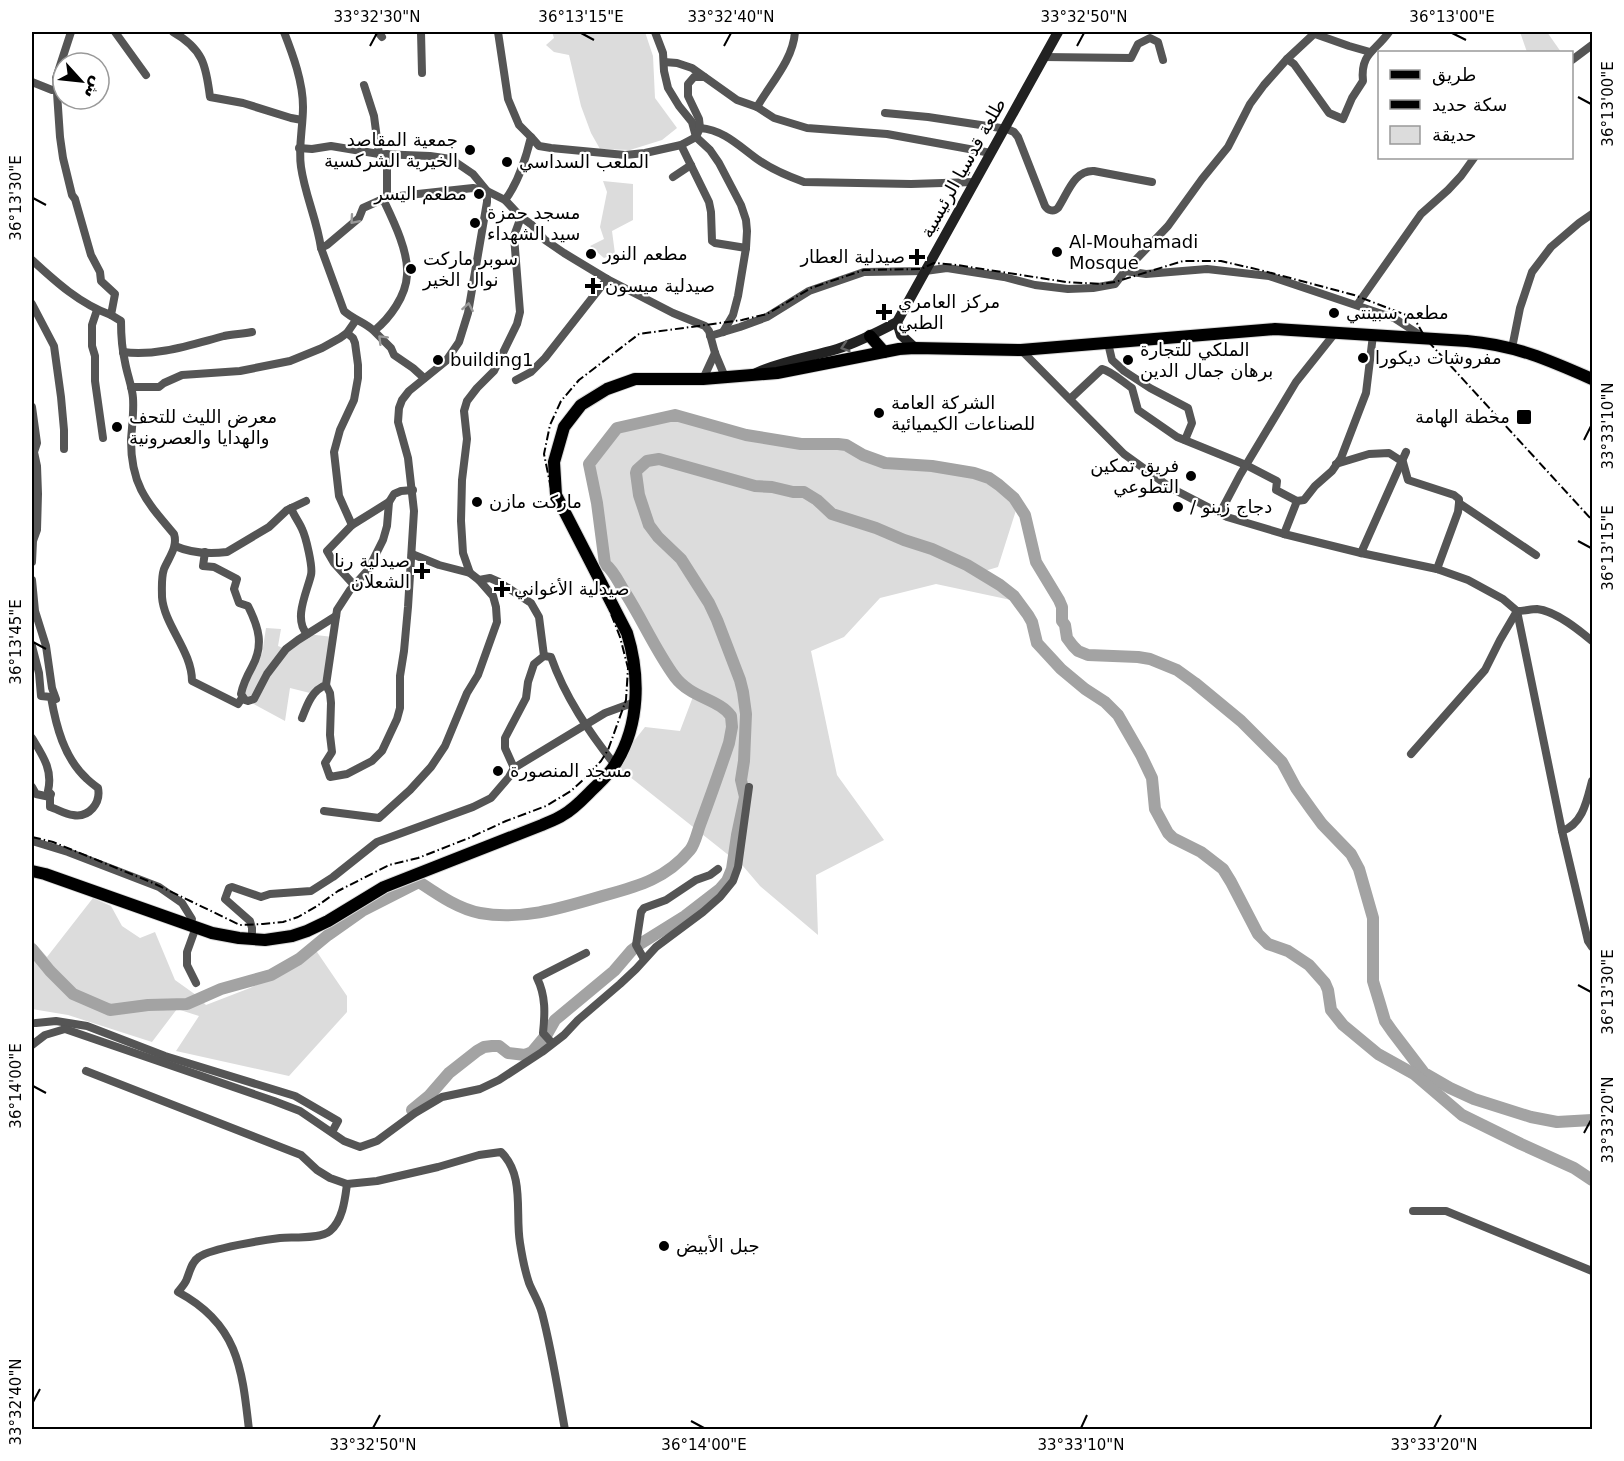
<svg xmlns="http://www.w3.org/2000/svg" width="1624" height="1461" font-family="'DejaVu Sans','Noto Naskh Arabic',sans-serif">
<rect width="100%" height="100%" fill="#fff"/>
<g fill="#dcdcdc">
<path d="M 552,32 L 645,32 L 653,56 L 655,98 L 677,128 L 662,140 L 630,150 L 600,149 L 591,133 L 581,106 L 569,55 L 554,52 L 546,45 L 554,38 Z"/>
<path d="M 1520,32 L 1547,32 L 1561,52 L 1527,52 Z"/>
<path d="M 603,181 L 633,184 L 633,220 L 612,231 L 615,254 L 604,258 L 590,246 L 604,239 L 600,227 L 607,192 Z"/>
<path d="M 675,415 L 752,436 L 801,444 L 846,445 L 863,455 L 885,463 L 937,467 L 974,473 L 999,485 L 1018,504 L 998,567 L 978,573 L 1020,602 L 936,584 L 880,598 L 844,637 L 811,651 L 837,775 L 884,840 L 816,875 L 818,935 L 760,886 L 737,859 L 736,861 L 615,765 L 645,727 L 680,731 L 694,694 L 681,684 L 654,644 L 625,594 L 605,564 L 589,464 L 617,428 Z"/>
<path d="M 266,628 L 281,629 L 278,646 L 286,649 L 307,634 L 333,637 L 326,685 L 314,694 L 290,688 L 285,721 L 248,701 L 243,688 L 250,672 L 262,654 Z"/>
<path d="M 93,898 L 111,906 L 122,926 L 140,938 L 155,932 L 175,980 L 196,995 L 206,1005 L 250,988 L 298,964 L 315,949 L 347,996 L 347,1012 L 289,1076 L 176,1051 L 199,1016 L 177,1009 L 152,1042 L 68,1015 L 32,1009 L 32,940 L 47,957 Z"/>
</g>
<g fill="none" stroke-linecap="round" stroke-linejoin="round">
<g stroke="#a3a3a3" stroke-width="12">
<path d="M 32,949 L 50,971 L 73,994 L 110,1010 L 148,1005 L 187,1004 L 221,989 L 271,975 L 299,959 L 328,935 L 362,911 L 419,882 C 437,894 458,909 480,913 C 523,921 565,907 606,895 C 639,886 667,878 690,850 C 695,844 697,833 700,825 C 710,798 720,770 729,743 L 732,727 L 731,716 C 719,699 691,698 675,677 C 656,651 643,621 626,594 C 619,584 615,572 605,564 L 597,503 L 589,464 L 617,428 L 675,415 L 746,435 L 801,444 L 838,444 L 846,445 L 863,455 L 885,463 L 932,466 L 974,473 L 989,478 L 999,485 L 1014,498 L 1025,515 L 1036,562 L 1059,600 L 1062,607 L 1062,621 L 1065,625 L 1067,638 L 1073,646 L 1078,651 L 1088,655 L 1138,657 L 1150,659 L 1177,670 L 1195,683 L 1241,721 L 1282,762 L 1296,788 L 1311,809 L 1322,824 L 1351,854 L 1359,869 L 1373,918 L 1373,981 L 1380,1004 L 1385,1021 L 1392,1031 L 1424,1073 L 1450,1088 L 1474,1099 L 1531,1117 L 1557,1122 L 1592,1120"/>
<path d="M 412,1110 L 429,1096 L 449,1073 L 477,1051 L 484,1047 L 492,1046 L 499,1046 L 508,1053 L 525,1055 L 532,1052 L 547,1034 L 555,1020 L 614,971 L 632,950 L 640,944 L 685,916 L 720,889 L 727,881 L 732,869 L 737,835 L 745,797 L 741,780 L 744,761 L 746,714 L 743,692 L 740,680 L 717,620 L 709,603 L 681,559 L 658,537 L 649,525 L 639,495 L 636,473 L 637,470 L 647,461 L 659,459 L 755,486 L 772,487 L 793,492 L 804,492 L 817,500 L 832,514 L 876,528 L 904,540 L 932,549 L 967,565 L 1000,585 L 1014,596 L 1028,615 L 1032,622 L 1037,643 L 1061,669 L 1085,689 L 1105,702 L 1118,715 L 1141,755 L 1152,778 L 1155,809 L 1168,833 L 1173,838 L 1201,852 L 1223,869 L 1231,882 L 1258,934 L 1268,944 L 1288,951 L 1309,965 L 1325,983 L 1328,990 L 1331,1010 L 1343,1025 L 1378,1054 L 1414,1074 L 1462,1115 L 1521,1144 L 1574,1168 L 1592,1180"/>
</g>
<g stroke="#dbdbdb" stroke-width="14">
<g id="primary">
<path d="M 870,336 L 884,352"/>
<path d="M 32,871 L 45,874 L 212,933 L 239,938 L 265,940 L 292,936 L 307,931 L 328,921 L 384,887 L 542,825 C 549,822 557,819 563,815 C 574,809 583,799 591,791 C 600,782 610,774 616,763 C 640,724 640,675 627,633 L 556,495 L 554,462 L 564,427 L 581,405 L 607,389 L 635,379 L 703,379 L 777,373 L 899,349 L 915,348 L 1021,350 L 1275,329 L 1467,341 C 1515,345 1549,360 1592,379"/>
</g>
</g>
<g stroke="#555" stroke-width="8">
<path d="M 71,32 L 56,78 L 60,137 L 63,158 L 72,195 L 75,199 L 91,255 L 100,272 L 101,281 L 115,294 L 111,315 L 121,321 C 121,334 122,349 125,362 C 127,374 132,386 133,398 C 134,412 132,426 131,440 C 131,485 146,501 174,534 C 178,547 169,557 164,569 C 161,578 162,588 162,597 C 164,625 192,651 192,681 L 238,704 L 242,698"/>
<path d="M 115,32 L 146,75"/>
<path d="M 173,32 C 203,49 206,65 210,97 L 243,103 L 291,118 L 302,120"/>
<path d="M 284,32 C 293,55 303,82 303,107 C 303,128 298,147 301,167 C 305,195 317,220 321,248"/>
<path d="M 378,32 L 382,37"/>
<path d="M 421,32 L 422,73"/>
<path d="M 498,32 L 508,99 L 519,125 L 531,137 C 526,158 518,183 505,200"/>
<path d="M 655,32 L 663,53 L 664,71 L 668,88 L 679,106 L 692,122 L 696,137 L 710,150 L 719,163 L 741,205 L 746,220 L 747,231 L 746,248 L 738,296 L 733,315 L 723,332"/>
<path d="M 1315,34 L 1349,46 L 1370,52"/>
<path d="M 1044,57 L 1131,58 L 1138,44 L 1150,38 L 1158,42 L 1163,60"/>
<path d="M 1287,59 L 1294,64 L 1329,113 L 1343,119 L 1352,98 L 1363,81 C 1360,53 1376,51 1389,32"/>
<path d="M 1572,60 L 1592,45"/>
<path d="M 664,62 L 677,63 L 692,68 L 737,100 L 757,107 L 774,118 L 807,128 L 887,134 L 991,153"/>
<path d="M 32,82 L 52,90 L 57,90"/>
<path d="M 364,85 L 374,116 L 379,154"/>
<path d="M 757,107 C 771,83 793,60 795,32"/>
<path d="M 885,113 L 928,117 L 1007,129 L 1014,132 L 1018,137 L 1045,206 C 1048,211 1054,212 1058,208 C 1068,193 1074,170 1094,171 L 1152,182"/>
<path d="M 700,128 C 724,130 739,146 757,159 C 771,169 787,176 804,182 L 911,184 L 974,182"/>
<path d="M 531,137 L 539,146 L 551,148 L 625,155 L 645,153 L 681,145 L 696,137 L 700,128 L 699,119 L 688,96 L 688,84 L 694,77 L 704,77"/>
<path d="M 681,145 L 709,202 L 711,212 L 712,241 L 715,243 L 746,248"/>
<path d="M 299,148 L 312,149 L 331,146 L 379,154 L 430,156 L 451,159 L 473,174 L 487,191 L 487,202 L 468,313 L 459,342 L 446,361 L 409,391 L 402,400 L 399,408 L 398,422 L 408,458 L 414,511 L 408,607 L 404,651 L 400,676 L 400,708 L 397,719 L 382,751 L 372,761 L 347,774 L 330,777 L 325,763 L 332,752 L 330,735 L 331,703 L 330,693 L 326,685"/>
<path d="M 673,177 L 691,165"/>
<path d="M 387,198 L 387,154"/>
<path d="M 383,199 L 390,197 L 473,188 L 487,191 L 505,200 L 521,217 L 532,225 L 545,240 L 564,253 L 607,279 L 673,313 L 705,326 L 709,331 L 715,353 L 725,377"/>
<path d="M 32,260 C 56,282 80,304 111,315"/>
<path d="M 1125,271 L 1168,226 L 1202,179 L 1228,147 L 1250,104 L 1264,85 L 1287,59 L 1316,32"/>
<path d="M 32,304 L 54,346 L 61,397 L 64,430 L 64,449"/>
<path d="M 1357,305 L 1421,214 L 1448,190 L 1461,176 L 1474,158"/>
<path d="M 97,310 L 92,325 L 92,346 L 95,356 L 95,381 L 103,438"/>
<path d="M 374,331 C 365,322 354,320 344,311 L 321,248 L 327,245 L 359,218 L 363,208 L 383,199 C 393,220 409,252 407,275 C 406,296 390,318 374,331 L 391,348 L 394,355 L 413,368 L 424,378"/>
<path d="M 347,333 L 353,338 L 355,343 L 358,365 L 358,378 L 354,400 L 340,430 L 334,452 L 339,496 L 352,525 L 327,551 L 334,563 L 354,585"/>
<path d="M 710,336 L 740,327 L 767,317 L 809,291 L 864,272 L 925,271 L 947,268 L 1004,277 L 1035,285 L 1068,289 L 1093,288 L 1115,284 L 1125,271 L 1146,274 L 1207,269 L 1269,276 L 1394,318 L 1423,337"/>
<path d="M 1108,343 L 1112,360 L 1124,371 L 1150,388 L 1188,408 L 1192,423 L 1185,440"/>
<path d="M 1512,348 L 1520,308 L 1532,272 L 1551,247 L 1579,223 L 1592,214"/>
<path d="M 1021,350 L 1124,454 L 1171,488 L 1227,517 L 1284,534 L 1361,553 L 1437,569 L 1468,580 L 1503,599 L 1517,611 L 1562,831 L 1588,941 L 1592,947"/>
<path d="M 123,352 C 156,357 193,344 224,336 C 233,334 243,334 252,332"/>
<path d="M 703,379 L 715,353"/>
<path d="M 516,380 L 531,372 L 545,358 L 607,279"/>
<path d="M 131,387 L 159,387 L 164,383 L 182,375 L 240,371 L 290,361 L 322,348 L 340,338 L 347,333 L 356,320"/>
<path d="M 1070,399 L 1102,369 C 1111,371 1123,382 1132,388 L 1138,410 L 1177,437 L 1246,465 L 1277,481 L 1276,490 L 1297,501"/>
<path d="M 32,407 L 37,443 L 34,452 L 37,466 L 38,494 L 37,530 L 33,541 L 32,562"/>
<path d="M 1336,464 L 1369,454 L 1389,453 L 1403,462 L 1408,480 L 1454,495 L 1459,499 L 1459,503"/>
<path d="M 291,508 C 294,516 299,522 302,529 C 306,537 313,567 311,575 C 307,592 293,619 307,634"/>
<path d="M 1220,513 L 1240,475 L 1296,382 L 1335,333"/>
<path d="M 352,525 L 389,502"/>
<path d="M 1284,534 L 1297,501 L 1304,500 L 1315,486 L 1332,471 L 1341,458 L 1366,393 L 1373,335"/>
<path d="M 175,546 C 191,553 211,554 227,552 L 269,527 L 287,510 L 306,501"/>
<path d="M 205,552 L 203,566 L 214,567 L 237,579 L 234,589 L 239,603 L 248,606 C 259,628 264,645 252,667 C 247,676 243,684 241,694 L 245,700 L 248,701 L 254,699 L 267,674 L 286,649 L 298,640 L 336,616"/>
<path d="M 1361,553 L 1406,452"/>
<path d="M 412,554 L 439,565 L 470,573 L 463,553 L 461,521 L 462,480 L 467,439 L 464,411 L 467,401 L 477,388 L 494,371 L 517,324 L 520,312 L 514,236 L 521,217"/>
<path d="M 1437,569 L 1458,512 L 1459,503 L 1536,555"/>
<path d="M 32,580 L 35,611 L 46,646 L 52,688 L 56,699 L 54,698"/>
<path d="M 32,646 L 39,673 L 41,696 L 51,697 C 56,726 64,758 87,779 C 90,782 94,785 98,788 C 101,803 89,818 73,815 C 65,814 57,809 50,807 L 50,797 L 36,794 L 32,787"/>
<path d="M 544,656 L 551,657 C 565,697 589,732 615,765"/>
<path d="M 302,718 C 307,705 312,690 326,685 L 337,610 L 350,590 L 368,570 L 383,540 L 387,526 L 389,502 L 394,494 L 401,491 L 413,490"/>
<path d="M 32,738 C 43,756 53,770 48,791 L 51,794 L 50,797"/>
<path d="M 1411,754 L 1485,670 L 1500,640 L 1517,611 C 1524,611 1531,609 1537,609 C 1556,611 1579,630 1592,641"/>
<path d="M 514,768 L 605,713 L 635,702"/>
<path d="M 324,811 L 379,818 L 410,790 L 431,767 L 445,746 L 467,693 L 478,675 L 497,622 L 496,607 L 493,596 L 479,580"/>
<path d="M 1562,831 C 1583,824 1587,800 1592,781"/>
<path d="M 32,841 L 68,852 L 159,887 L 182,903 L 192,919 L 190,925"/>
<path d="M 252,940 L 252,928 L 250,921 L 225,899 L 229,888 L 232,887 L 261,897 L 270,894 L 311,891 L 333,877 L 377,842 L 473,807 L 491,798 L 509,777 L 514,768 L 505,748 L 505,738 L 526,698 L 528,682 L 534,664 L 544,656 L 539,617 L 531,603 L 499,582 L 490,578 L 479,580 L 470,573"/>
<path d="M 644,959 L 636,945 L 641,912 L 644,908 L 666,900 L 696,880 L 710,875 L 718,869"/>
<path d="M 196,983 L 187,965 L 187,952 L 196,927"/>
<path d="M 36,1023 L 56,1021 L 87,1026 L 165,1056 L 295,1096 L 338,1121 L 332,1132"/>
<path d="M 552,1043 L 543,1033 C 545,1014 546,996 537,978 L 586,953"/>
<path d="M 32,1045 L 45,1035 L 65,1029 L 274,1101 L 300,1111 L 344,1141 L 360,1147 L 377,1141 L 415,1113 L 442,1097 L 480,1089 L 499,1080 L 542,1052 L 564,1035 L 578,1020 L 620,984 L 636,969 L 656,947 L 703,912 L 720,897 L 733,881 L 738,867 L 749,787"/>
<path d="M 86,1071 L 301,1155 L 317,1170 L 330,1178 L 347,1184 L 377,1181 L 438,1167 L 479,1155 L 501,1152 C 525,1175 515,1213 520,1243 C 522,1256 525,1271 529,1283 C 533,1293 539,1302 542,1313 C 552,1351 558,1391 565,1430"/>
<path d="M 1413,1211 L 1446,1211 L 1592,1271"/>
<path d="M 249,1430 C 242,1368 238,1324 178,1292 C 181,1288 184,1285 186,1281 C 190,1272 191,1262 199,1257 C 212,1248 264,1240 280,1238 C 293,1237 321,1239 330,1231 C 343,1220 345,1199 347,1184"/>
</g>
<g stroke="#222" stroke-width="10">
<path d="M 897,322 L 901,335 L 915,348"/>
<path d="M 756,373 C 782,361 810,357 837,349 C 859,342 878,332 897,322 L 1058,32"/>
</g>
<use href="#primary" stroke="#000" stroke-width="12"/>
<path stroke="#000" stroke-width="2" stroke-dasharray="9 3 1.5 3" stroke-linecap="butt" d="M 32,837 L 53,842 L 153,883 L 240,925 L 263,924 L 283,922 L 298,917 L 317,906 L 338,891 L 389,865 L 418,858 L 469,838 L 506,821 L 546,806 L 571,791 L 585,778 L 601,761 L 608,750 L 626,700 L 628,668 L 620,637 L 608,606 L 553,498 L 544,454 L 550,425 L 561,401 L 579,380 L 639,334 L 742,320 L 767,314 L 811,288 L 864,270 L 921,269 L 934,263 L 957,265 L 1066,282 L 1101,284 L 1115,282 L 1183,261 L 1221,261 L 1260,270 L 1354,295 L 1414,318 L 1426,339 L 1592,520"/>
</g>
<defs><path id="oneway-chevron" d="M-2-3.5L2.5 0L-2 3.5" fill="none" stroke-width="1.6" stroke-linecap="round" stroke-linejoin="round" transform="scale(1.5)"/></defs>
<g stroke="#999">
<use href="#oneway-chevron" transform="translate(354 220) rotate(131)"/>
<use href="#oneway-chevron" transform="translate(468 307) rotate(-80)"/>
<use href="#oneway-chevron" transform="translate(382 339) rotate(-135)"/>
</g>
<use stroke="#646464" href="#oneway-chevron" transform="translate(845 347) rotate(162)"/>
<path fill="none" stroke="#000" stroke-width="2" d="M 581,33 L 594,40M 1452,33 L 1466,40M 370,46 L 377,33M 724,46 L 731,33M 1077,46 L 1084,33M 1578,97 L 1591,104M 33,198 L 46,205M 1584,440 L 1591,426M 1578,541 L 1591,548M 33,642 L 46,649M 1578,985 L 1591,992M 33,1086 L 46,1093M 1584,1133 L 1591,1120M 33,1402 L 40,1389M 691,1421 L 704,1428M 373,1428 L 380,1415M 1081,1428 L 1087,1415M 1434,1428 L 1441,1415"/>
<g fill="#000" stroke="#fff" stroke-width="2">
<circle cx="470" cy="150" r="6"/>
<circle cx="507" cy="162" r="6"/>
<circle cx="479" cy="194" r="6"/>
<circle cx="475" cy="223" r="6"/>
<circle cx="1057" cy="252" r="6"/>
<circle cx="591" cy="254" r="6"/>
<path d="M914 248h6v6h6v6h-6v6h-6v-6h-6v-6h6z"/>
<circle cx="411" cy="269" r="6"/>
<path d="M590 277h6v6h6v6h-6v6h-6v-6h-6v-6h6z"/>
<path d="M881 303h6v6h6v6h-6v6h-6v-6h-6v-6h6z"/>
<circle cx="1334" cy="313" r="6"/>
<circle cx="1363" cy="358" r="6"/>
<circle cx="438" cy="360" r="6"/>
<circle cx="1128" cy="360" r="6"/>
<circle cx="879" cy="413" r="6"/>
<rect x="1516" y="409" width="16" height="16" rx="3"/>
<circle cx="117" cy="427" r="6"/>
<circle cx="1191" cy="476" r="6"/>
<circle cx="477" cy="502" r="6"/>
<circle cx="1178" cy="507" r="6"/>
<path d="M419 562h6v6h6v6h-6v6h-6v-6h-6v-6h6z"/>
<path d="M499 580h6v6h6v6h-6v6h-6v-6h-6v-6h6z"/>
<circle cx="498" cy="771" r="6"/>
<circle cx="664" cy="1246" r="6"/>
</g>
<g text-anchor="middle" stroke-width="4.5" stroke-linejoin="round" paint-order="stroke">
<g font-size="18" fill="#000" stroke="#fff" text-anchor="start">
<text x="458" y="146" text-anchor="end">جمعية المقاصد<tspan x="458" dy="21">الخيرية الشركسية</tspan></text>
<text x="519" y="168">الملعب السداسي</text>
<text x="467" y="200" text-anchor="end">مطعم اليسر</text>
<text x="487" y="219">مسجد حمزة<tspan x="487" dy="21">سيد الشهداء</tspan></text>
<text x="1069" y="248">Al-Mouhamadi<tspan x="1069" dy="21">Mosque</tspan></text>
<text x="603" y="260">مطعم النور</text>
<text x="905" y="263" text-anchor="end">صيدلية العطار</text>
<text x="423" y="265">سوبر ماركت<tspan x="423" dy="21">نوال الخير</tspan></text>
<text x="605" y="292">صيدلية ميسون</text>
<text x="898" y="308">مركز العامري<tspan x="898" dy="21">الطبي</tspan></text>
<text x="1346" y="319">مطعم سبينتي</text>
<text x="1140" y="356">الملكي للتجارة<tspan x="1140" dy="21">برهان جمال الدين</tspan></text>
<text x="1375" y="364">مفروشات ديكورا</text>
<text x="450" y="366">building1</text>
<text x="891" y="409">الشركة العامة<tspan x="891" dy="21">للصناعات الكيميائية</tspan></text>
<text x="129" y="423">معرض الليث للتحف<tspan x="129" dy="21">والهدايا والعصرونية</tspan></text>
<text x="1510" y="423" text-anchor="end">محطة الهامة</text>
<text x="1179" y="472" text-anchor="end">فريق تمكين<tspan x="1179" dy="21">التطوعي</tspan></text>
<text x="489" y="508">ماركت مازن</text>
<text x="1190" y="513">/ دجاج زينو</text>
<text x="410" y="567" text-anchor="end">صيدلية رنا<tspan x="410" dy="21">الشعلان</tspan></text>
<text x="514" y="595">صيدلية الأغواني</text>
<text x="510" y="777">مسجد المنصورة</text>
<text x="676" y="1252">جبل الأبيض</text>
</g>
<g font-size="18" fill="#000" stroke="#fff">
<text transform="translate(963 168) rotate(-61)" y="6">طلعة قدسيا الرئيسية</text>
</g>
</g>
<rect width="1624" height="1461" fill="none" stroke="#ffffff" stroke-width="66"/>
<rect x="1378" y="51" width="195" height="108" fill="#ffffff" stroke="#999999" stroke-width="1.5"/>
<rect x="1390" y="70" width="30" height="9" fill="#000000" stroke="#999999" stroke-width="1.5"/>
<text x="1432" y="81" font-size="18" fill="#000000">طريق</text>
<rect x="1390" y="100" width="30" height="9" fill="#000000" stroke="#999999" stroke-width="1.5"/>
<text x="1432" y="111" font-size="18" fill="#000000">سكة حديد</text>
<rect x="1390" y="126" width="30" height="18" fill="#dcdcdc" stroke="#999999" stroke-width="1.5"/>
<text x="1432" y="141" font-size="18" fill="#000000">حديقة</text>
<g transform="translate(81 81) rotate(117)"><circle r="28" fill="#ffffff" stroke="#999999" stroke-width="1.5"/>
<path d="M0-4.5L10 22L0 15L-10 22Z" fill="#000000"/>
<text y="-9" font-size="16" font-weight="bold" text-anchor="middle" fill="#000000">ش</text>
</g>
<rect x="33" y="33" width="1558" height="1395" fill="none" stroke="#000" stroke-width="2"/>
<g font-size="15" text-anchor="middle" fill="#000">
<text x="377" y="22">33°32'30"N</text>
<text x="581" y="22">36°13'15"E</text>
<text x="731" y="22">33°32'40"N</text>
<text x="1084" y="22">33°32'50"N</text>
<text x="1452" y="22">36°13'00"E</text>
<text transform="translate(1608 104) rotate(-90)" y="5">36°13'00"E</text>
<text transform="translate(16 198) rotate(-90)" y="5">36°13'30"E</text>
<text transform="translate(1608 426) rotate(-90)" y="5">33°33'10"N</text>
<text transform="translate(1608 548) rotate(-90)" y="5">36°13'15"E</text>
<text transform="translate(16 642) rotate(-90)" y="5">36°13'45"E</text>
<text transform="translate(1608 992) rotate(-90)" y="5">36°13'30"E</text>
<text transform="translate(16 1086) rotate(-90)" y="5">36°14'00"E</text>
<text transform="translate(1608 1120) rotate(-90)" y="5">33°33'20"N</text>
<text transform="translate(16 1402) rotate(-90)" y="5">33°32'40"N</text>
<text x="373" y="1450">33°32'50"N</text>
<text x="704" y="1450">36°14'00"E</text>
<text x="1081" y="1450">33°33'10"N</text>
<text x="1434" y="1450">33°33'20"N</text>
</g>
</svg>
